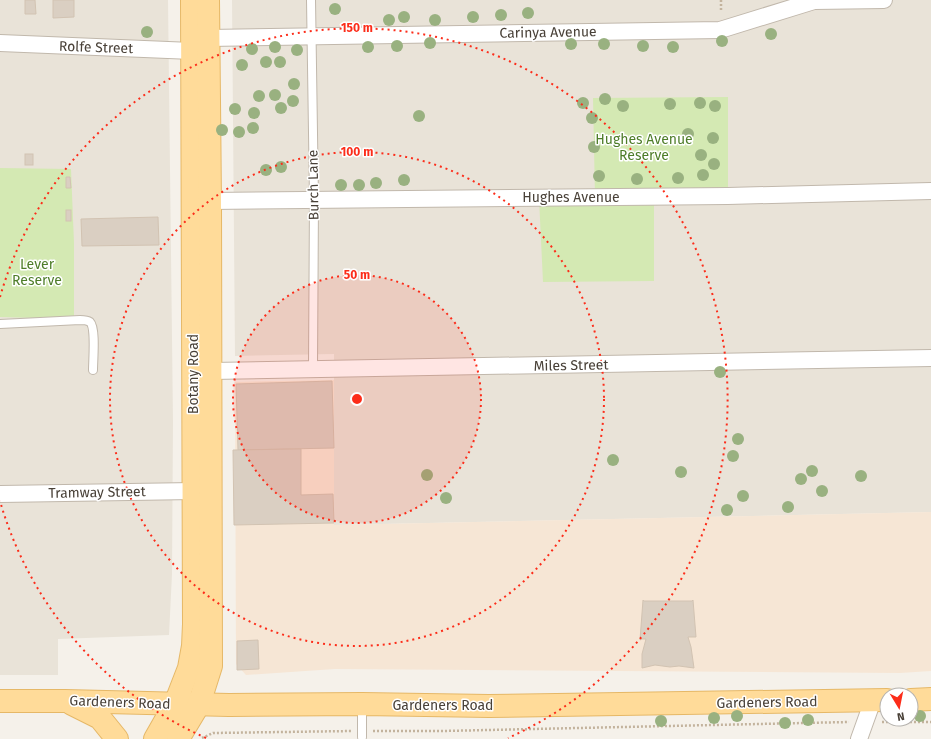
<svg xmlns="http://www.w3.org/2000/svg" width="931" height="739" font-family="'Fira Sans',sans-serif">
<rect width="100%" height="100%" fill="#f5f1ea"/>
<g fill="#e9e3d8">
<path d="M 0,0 L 168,0 L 173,422 L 172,574 L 169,635 L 58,639 L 58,675 L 0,675 Z"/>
<path d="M 232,0 L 931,0 L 931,512 L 334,525 L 334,354 L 235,356 Z"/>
</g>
<path fill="#f6e6d5" d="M 334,380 L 334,525 L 931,512 L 931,671 L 900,673 L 335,669 L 246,675 L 236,664 L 235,382 Z"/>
<g fill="#d4e9b3">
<path d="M 728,97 L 728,196 L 654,197 L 654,281 L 543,282 L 539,198 L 595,197 L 593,98 Z"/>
<path d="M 0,168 L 71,169 L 74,243 L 74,319 L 0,317 Z"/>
</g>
<g fill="#dacfc2" stroke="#d2c3b2">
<path d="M 25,0 L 35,0 L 36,14 L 25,14 Z"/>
<path d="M 53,0 L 74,0 L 74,17 L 53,18 Z"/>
<rect x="25" y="154" width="8" height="11"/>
<path d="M 66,177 L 70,177 L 71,188 L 66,188 Z"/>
<rect x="66" y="210" width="5" height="11"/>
<path d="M 158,217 L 159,245 L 82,246 L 81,219 Z"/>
<path d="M 332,381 L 334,448 L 238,450 L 236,384 Z"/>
<path d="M 301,449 L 301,495 L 333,494 L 334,523 L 234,525 L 233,450 Z"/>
<path d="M 643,600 L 644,601 L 692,601 L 693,600 L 696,637 L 688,637 L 691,647 L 694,668 L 679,666 L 670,667 L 655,665 L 642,668 L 642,654 L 646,639 L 642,639 L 640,640 Z"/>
<path d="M 258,640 L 259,669 L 237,670 L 237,641 Z"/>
</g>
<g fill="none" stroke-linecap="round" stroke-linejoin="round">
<g stroke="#c1b8ac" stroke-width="10">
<g id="service">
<path d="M 311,0 L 314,199 L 313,369"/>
<path d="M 0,324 L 80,320 C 84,320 87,320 90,322 C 96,328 93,360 93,370"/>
<path d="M 362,705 L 362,737"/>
</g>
</g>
<g stroke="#c1b8ac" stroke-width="18">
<g id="minor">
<path d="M 208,38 L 720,30 L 814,1 L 884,0"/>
<path d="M 0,43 L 192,51"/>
<path d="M 210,201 L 728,196 L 931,191"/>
<path d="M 211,371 L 931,358"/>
<path d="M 0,494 L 194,491"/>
<path d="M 859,739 L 873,700"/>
</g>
</g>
<g stroke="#e6b867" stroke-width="24">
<g id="primary">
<path d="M 911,700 L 931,699"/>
<path d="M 0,701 L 65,701 L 229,705 L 362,704 L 489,706 L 887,700"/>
<path d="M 72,704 L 100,718 L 117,739"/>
<path d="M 155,739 L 175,704 L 189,668 L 193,646 L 194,624 L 192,0"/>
<path d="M 178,739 L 199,704 L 211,666 L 210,201 L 208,0"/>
</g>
</g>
<g stroke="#c3b39d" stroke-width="2.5" stroke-dasharray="2 2" stroke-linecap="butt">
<path d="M 721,0 L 721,12"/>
<path d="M 882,722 L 931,722"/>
<path d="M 373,731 L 443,731 L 849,722"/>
<path d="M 202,738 L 213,733 L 352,731"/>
</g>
<use href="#service" stroke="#fff" stroke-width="8"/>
<use href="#minor" stroke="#fff" stroke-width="16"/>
<use href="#primary" stroke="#ffdb99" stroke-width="22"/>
</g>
<g fill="#99b180">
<circle cx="335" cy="9" r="6"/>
<circle cx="528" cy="13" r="6"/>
<circle cx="501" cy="15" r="6"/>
<circle cx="404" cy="17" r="6"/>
<circle cx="473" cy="17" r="6"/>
<circle cx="389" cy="20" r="6"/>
<circle cx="435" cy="20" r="6"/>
<circle cx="147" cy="32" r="6"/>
<circle cx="771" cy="34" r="6"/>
<circle cx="722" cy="41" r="6"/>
<circle cx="430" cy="43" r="6"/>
<circle cx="571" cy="44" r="6"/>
<circle cx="604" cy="44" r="6"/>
<circle cx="397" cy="46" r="6"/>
<circle cx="643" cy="46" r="6"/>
<circle cx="275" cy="47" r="6"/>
<circle cx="368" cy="47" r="6"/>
<circle cx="673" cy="47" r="6"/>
<circle cx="252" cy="49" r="6"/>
<circle cx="297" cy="50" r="6"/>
<circle cx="266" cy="62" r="6"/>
<circle cx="280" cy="62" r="6"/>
<circle cx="242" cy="65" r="6"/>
<circle cx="294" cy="84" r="6"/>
<circle cx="275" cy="95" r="6"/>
<circle cx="259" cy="96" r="6"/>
<circle cx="605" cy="99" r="6"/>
<circle cx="293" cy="101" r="6"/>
<circle cx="583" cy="103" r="6"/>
<circle cx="700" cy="103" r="6"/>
<circle cx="670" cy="104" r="6"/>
<circle cx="623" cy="106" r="6"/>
<circle cx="715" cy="106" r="6"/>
<circle cx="281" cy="108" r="6"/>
<circle cx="235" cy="109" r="6"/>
<circle cx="254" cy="113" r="6"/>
<circle cx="419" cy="116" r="6"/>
<circle cx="592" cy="118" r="6"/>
<circle cx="253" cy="128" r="6"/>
<circle cx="222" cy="130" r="6"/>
<circle cx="239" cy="132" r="6"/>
<circle cx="688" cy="134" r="6"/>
<circle cx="713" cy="138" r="6"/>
<circle cx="594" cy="147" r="6"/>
<circle cx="701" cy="155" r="6"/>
<circle cx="714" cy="164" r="6"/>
<circle cx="281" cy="167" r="6"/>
<circle cx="266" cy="170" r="6"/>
<circle cx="703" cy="175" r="6"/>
<circle cx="599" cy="176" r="6"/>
<circle cx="678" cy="178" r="6"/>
<circle cx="637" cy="179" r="6"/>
<circle cx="404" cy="180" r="6"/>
<circle cx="376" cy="183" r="6"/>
<circle cx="341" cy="185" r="6"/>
<circle cx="359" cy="185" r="6"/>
<circle cx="720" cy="372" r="6"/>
<circle cx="738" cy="439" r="6"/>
<circle cx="733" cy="456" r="6"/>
<circle cx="613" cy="460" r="6"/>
<circle cx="812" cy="471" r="6"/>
<circle cx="681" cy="472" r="6"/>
<circle cx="427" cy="475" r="6"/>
<circle cx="861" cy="476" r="6"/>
<circle cx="801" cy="479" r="6"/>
<circle cx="822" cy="491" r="6"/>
<circle cx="743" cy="496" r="6"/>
<circle cx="446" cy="498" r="6"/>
<circle cx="788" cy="507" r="6"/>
<circle cx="727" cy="510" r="6"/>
<circle cx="737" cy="716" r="6"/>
<circle cx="920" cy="716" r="6"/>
<circle cx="714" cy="718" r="6"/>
<circle cx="808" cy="720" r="6"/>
<circle cx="661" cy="721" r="6"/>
<circle cx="785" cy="723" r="6"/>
</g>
<circle cx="357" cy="399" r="124" fill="#fc2d1a" fill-opacity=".12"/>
<g fill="none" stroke="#fc2d1a" stroke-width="2" stroke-dasharray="2 4">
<circle cx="357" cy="399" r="124"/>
<circle cx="357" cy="399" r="247"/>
<path d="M206 738A371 371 0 0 1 0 501M0 297A371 371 0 1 1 508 738"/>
</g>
<g text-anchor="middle" stroke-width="3" stroke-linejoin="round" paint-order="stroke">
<g font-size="14" fill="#494138" stroke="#fff">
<text transform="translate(548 32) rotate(-1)" y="5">Carinya Avenue</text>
<text transform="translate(96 47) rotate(2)" y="5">Rolfe Street</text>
<text transform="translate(313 185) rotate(-91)" y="5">Burch Lane</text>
<text x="571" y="202">Hughes Avenue</text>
<text transform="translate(571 365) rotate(-1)" y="5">Miles Street</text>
<text transform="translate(193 374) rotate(-90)" y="5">Botany Road</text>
<text transform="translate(97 492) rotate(-1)" y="5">Tramway Street</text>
<text transform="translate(120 702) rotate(2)" y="5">Gardeners Road</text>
<text transform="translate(767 702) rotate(-1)" y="5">Gardeners Road</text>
<text x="443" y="710">Gardeners Road</text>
</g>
<g font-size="14" fill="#4e7d29" stroke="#fff">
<text x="644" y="144">Hughes Avenue<tspan x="644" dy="16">Reserve</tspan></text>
<text x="37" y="269">Lever<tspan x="37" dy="16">Reserve</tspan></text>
</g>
</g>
<circle cx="357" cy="399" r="6" fill="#fc2d1a" stroke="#fff" stroke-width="2"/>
<g font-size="12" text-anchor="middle" font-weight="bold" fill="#fc2d1a" stroke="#fff" stroke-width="3" stroke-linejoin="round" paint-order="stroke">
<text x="357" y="32">150 m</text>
<text x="357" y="156">100 m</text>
<text x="357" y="279">50 m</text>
</g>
<g transform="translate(899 707) rotate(170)"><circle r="19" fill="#ffffff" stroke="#b6b3af"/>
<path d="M0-3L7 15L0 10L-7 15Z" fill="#fc2d1a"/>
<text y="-6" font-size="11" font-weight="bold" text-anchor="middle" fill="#494138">N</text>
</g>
</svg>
